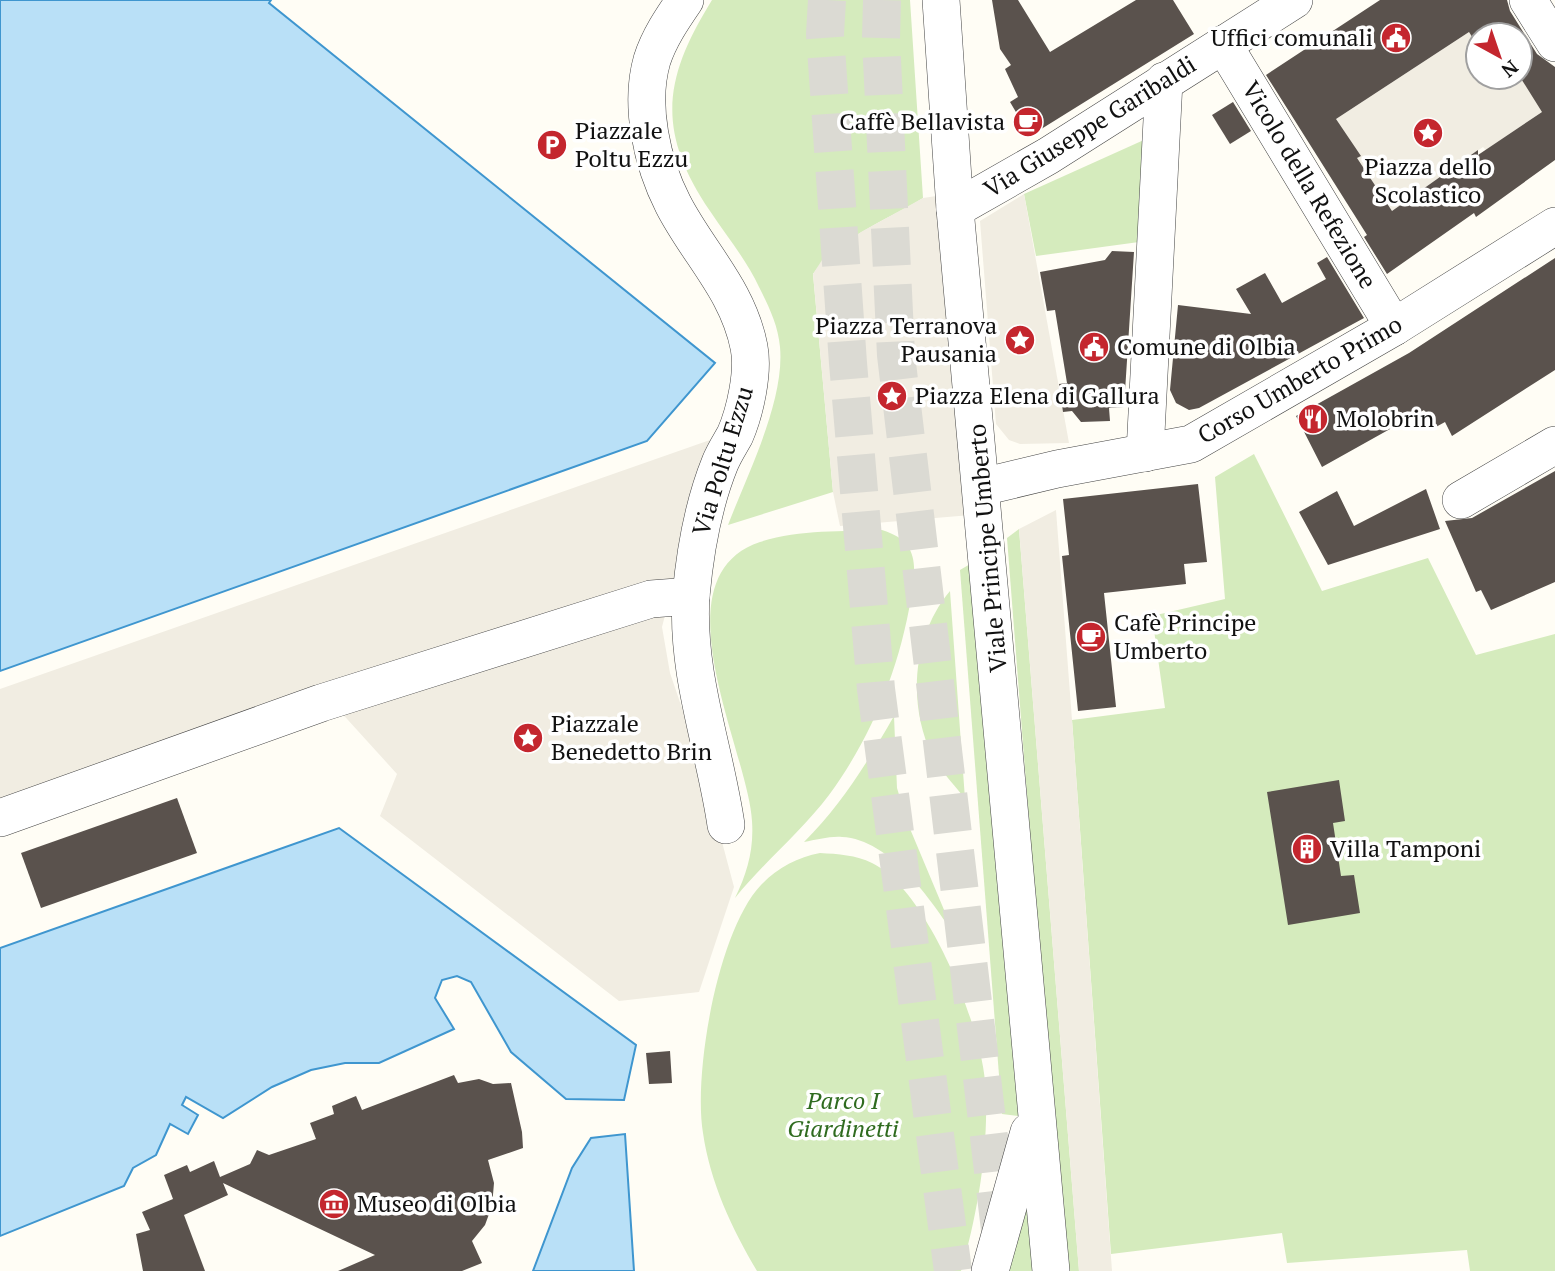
<svg xmlns="http://www.w3.org/2000/svg" width="1555" height="1271" font-family="'PT Serif',serif">
<rect width="100%" height="100%" fill="#fffdf5"/>
<g fill="#d5ebbd">
<path d="M 712,0 L 910,0 L 923,198 C 886,221 839,237 813,274 L 833,492 L 728,525 C 747,475 785,401 780,347 C 778,325 769,307 759,287 C 746,259 727,237 710,211 C 656,131 663,79 712,0 Z"/>
<path d="M 1146,139 L 1139,242 L 1036,256 L 1024,194 Z"/>
<path d="M 1254,454 L 1322,591 L 1428,558 L 1476,655 L 1555,634 L 1555,1271 L 1470,1271 L 1467,1250 L 1287,1263 L 1282,1233 L 1111,1254 L 1072,720 L 1165,708 L 1152,616 L 1225,599 L 1215,477 Z"/>
<path d="M 1019,529 L 1079,1271 L 1064,1271 L 1007,538 Z"/>
<path d="M 882,530 C 918,541 917,564 911,598 C 899,670 872,736 829,795 C 801,832 764,862 735,898 C 747,873 754,850 752,821 C 748,751 655,577 760,542 C 798,529 843,532 882,530 Z"/>
<path d="M 977,560 L 1021,1087 L 1018,1116 L 1002,1114 L 960,570 Z"/>
<path d="M 950,591 L 965,799 C 955,785 940,771 932,755 C 907,703 913,635 950,591 Z"/>
<path d="M 894,716 L 897,788 L 908,824 L 955,936 C 932,901 890,839 842,837 C 830,836 816,840 804,842 C 842,804 867,763 894,716 Z"/>
<path d="M 820,853 C 838,854 856,855 872,863 C 927,890 980,1023 985,1081 C 990,1142 978,1213 961,1271 L 757,1271 C 732,1229 710,1182 703,1133 C 693,1073 718,930 761,885 C 777,868 798,857 820,853 Z"/>
<path d="M 1029,1180 L 1042,1271 L 1000,1271 Z"/>
</g>
<g fill="#f1ede2">
<path d="M 1469,32 L 1478,46 L 1478,77 L 1498,77 L 1502,83 L 1511,77 L 1520,77 L 1543,111 L 1486,150 L 1483,147 L 1392,211 L 1370,178 L 1352,162 L 1360,156 L 1336,119 Z"/>
<path d="M 1024,194 L 1069,443 L 1020,444 L 1009,440 L 996,424 L 980,221 Z"/>
<path d="M 943,195 L 971,515 L 840,526 L 833,492 L 813,274 L 822,260 L 861,232 L 923,198 Z"/>
<path d="M 710,440 L 662,627 L 670,673 L 702,767 L 734,887 L 699,992 L 619,1001 L 380,816 L 397,774 L 338,709 L 0,836 L 0,689 Z"/>
<path d="M 1056,510 L 1072,720 L 1112,1271 L 1079,1271 L 1019,529 Z"/>
</g>
<g fill="#b9e0f7" stroke="#3f96cf" stroke-width="2">
<path d="M 0,0 L 271,0 L 269,3 L 715,363 L 647,441 L 0,671 Z"/>
<path d="M 339,828 L 636,1045 L 624,1100 L 566,1099 L 511,1052 L 471,982 L 457,976 L 442,980 L 435,998 L 454,1029 L 379,1063 L 345,1063 L 311,1070 L 272,1087 L 223,1118 L 186,1097 L 182,1105 L 198,1115 L 188,1134 L 170,1124 L 156,1155 L 133,1168 L 124,1186 L 0,1236 L 0,948 Z"/>
<path d="M 625,1134 L 634,1271 L 533,1271 L 572,1168 L 591,1138 Z"/>
</g>
<g fill="#5a524d" fill-rule="evenodd">
<path d="M 992,0 L 1018,0 L 1050,52 L 1136,0 L 1173,0 L 1194,34 L 1030,136 L 1010,102 L 1018,97 L 1005,69 L 1011,65 L 1000,49 Z"/>
<path d="M 1380,0 L 1507,0 L 1510,11 L 1537,54 L 1555,67 L 1555,160 L 1476,217 L 1474,213 L 1387,274 L 1364,237 L 1367,235 L 1266,75 ZM 1469,32 L 1478,46 L 1478,35 L 1520,35 L 1520,77 L 1542,112 L 1478,155 L 1478,150 L 1392,211 L 1357,158 L 1361,156 L 1336,119 Z"/>
<path d="M 1233,102 L 1251,131 L 1230,144 L 1212,115 Z"/>
<path d="M 1112,251 L 1134,252 L 1124,407 L 1109,408 L 1110,421 L 1081,422 L 1072,411 L 1063,412 L 1059,384 L 1067,383 L 1055,310 L 1047,311 L 1040,272 L 1105,260 Z"/>
<path d="M 1327,257 L 1364,318 L 1199,408 L 1189,410 L 1176,403 L 1170,390 L 1178,305 L 1251,314 L 1236,289 L 1265,273 L 1282,303 L 1326,279 L 1317,263 Z"/>
<path d="M 1555,258 L 1555,370 L 1452,436 L 1445,422 L 1434,428 L 1424,410 L 1322,467 L 1296,416 L 1409,353 Z"/>
<path d="M 1555,471 L 1555,582 L 1491,610 L 1481,590 L 1476,592 L 1445,521 L 1472,518 Z"/>
<path d="M 1198,484 L 1207,562 L 1184,564 L 1186,584 L 1104,593 L 1116,707 L 1078,711 L 1062,556 L 1069,555 L 1063,499 Z"/>
<path d="M 1426,489 L 1440,529 L 1328,565 L 1299,512 L 1337,491 L 1354,526 Z"/>
<path d="M 1339,780 L 1345,821 L 1333,823 L 1341,876 L 1354,875 L 1360,913 L 1288,925 L 1267,792 Z"/>
<path d="M 177,798 L 197,853 L 41,908 L 21,853 Z"/>
<path d="M 670,1051 L 672,1083 L 649,1084 L 646,1053 Z"/>
<path d="M 454,1075 L 458,1083 L 479,1079 L 493,1084 L 511,1083 L 522,1132 L 523,1148 L 488,1160 L 494,1183 L 492,1206 L 485,1225 L 472,1241 L 482,1263 L 462,1271 L 338,1271 L 375,1255 L 223,1183 L 228,1195 L 184,1215 L 205,1271 L 143,1271 L 136,1234 L 150,1230 L 142,1212 L 173,1199 L 164,1175 L 187,1165 L 190,1172 L 214,1161 L 220,1177 L 250,1164 L 257,1150 L 269,1155 L 316,1139 L 310,1123 L 334,1114 L 332,1106 L 356,1096 L 362,1110 Z"/>
</g>
<g fill="none" stroke-linecap="round" stroke-linejoin="round">
<g stroke="#dbdad3" stroke-width="38" stroke-dasharray="38 19" stroke-linecap="butt">
<path d="M 827,0 L 825,34 L 848,363 L 876,689 L 953,1271"/>
<path d="M 882,0 L 881,39 L 896,355 L 1001,1238"/>
</g>
<g stroke="#444" stroke-width="38">
<g id="minor">
<path d="M 685,0 C 672,19 659,38 652,60 C 639,105 652,163 673,204 C 698,253 738,290 749,347 C 754,372 745,412 735,435 C 730,444 724,453 720,463 C 703,505 695,551 691,596 C 686,675 715,749 726,825"/>
<path d="M 941,0 L 955,209 L 1051,1271"/>
<path d="M 1528,0 L 1555,43"/>
<path d="M 1223,44 L 1394,327"/>
<path d="M 955,209 L 1048,156 L 1294,0"/>
<path d="M 1145,453 L 1164,81"/>
<path d="M 982,487 L 1057,469 L 1191,444 L 1394,327 L 1555,226"/>
<path d="M 1461,500 L 1555,445"/>
<path d="M 0,818 L 321,703 L 651,599 L 691,596"/>
<path d="M 990,1271 L 1029,1132"/>
</g>
</g>
<use href="#minor" stroke="#fff" stroke-width="37"/>
</g>
<defs>
<g id="civic-disc" transform="scale(1.575)"><circle r="9.5" fill="#c4262e" stroke="#fff"/><path d="M-.6-6.5H3V-4.5H.6V-3L4-1V1h2V6H-6V1h2V-1L-.6-3ZM-1.2 2.5V6h2.4V2.5Z" fill="#fff"/></g>
<g id="cafe-disc" transform="scale(1.575)"><circle r="9.5" fill="#c4262e" stroke="#fff"/><path d="M-5.5-4.5H6V0H3Q3 3.5 0 3.5H-2.5Q-5.5 3.5-5.5 0ZM3-3.2v2h1.7v-2ZM-6 4.5H4V6H-6Z" fill="#fff"/></g>
<g id="sight-disc" transform="scale(1.575)"><circle r="9.5" fill="#c4262e" stroke="#fff"/><path d="M0-6L1.8-2.2L6-1.7L2.9 1.2L3.7 5.4L0 3.3L-3.7 5.4L-2.9 1.2L-6-1.7L-1.8-2.2Z" fill="#fff"/></g>
<g id="parking-disc" transform="scale(1.575)"><circle r="9.5" fill="#c4262e" stroke="#fff"/><path d="M-3.5-5.5H1a3.5 3.5 0 0 1 0 7H-1V5.5H-3.5ZM-1-3.4V-.6H.8a1.4 1.4 0 0 0 0-2.8Z" fill="#fff"/></g>
<g id="restaurant-disc" transform="scale(1.575)"><circle r="9.5" fill="#c4262e" stroke="#fff"/><path d="M-5-6h1v4h1v-4h1v4h1v-4h1v5L-1.5 .5V6h-2V.5L-5-1ZM5-6V6H3V1.5H1.5Q1.5-4 5-6Z" fill="#fff"/></g>
<g id="building-disc" transform="scale(1.575)"><circle r="9.5" fill="#c4262e" stroke="#fff"/><path d="M-4-6H4V6H1V3H-1V6H-4ZM-2.5-4.3h1.7v1.8h-1.7ZM.8-4.3h1.7v1.8H.8ZM-2.5-1h1.7V.8h-1.7ZM.8-1h1.7V.8H.8Z" fill="#fff"/></g>
<g id="museum-disc" transform="scale(1.575)"><circle r="9.5" fill="#c4262e" stroke="#fff"/><path d="M0-6L6-3V-2H-6V-3ZM-5-1h2V3h-2ZM-1-1h2V3h-2ZM3-1h2V3H3ZM-6 4H6V6H-6Z" fill="#fff"/></g>
</defs>
<g fill-rule="evenodd">
<use href="#civic-disc" x="1396" y="38"/>
<use href="#cafe-disc" x="1028" y="122"/>
<use href="#sight-disc" x="1428" y="133"/>
<use href="#parking-disc" x="552" y="145"/>
<use href="#sight-disc" x="1020" y="340"/>
<use href="#civic-disc" x="1094" y="347"/>
<use href="#sight-disc" x="892" y="396"/>
<use href="#restaurant-disc" x="1313" y="419"/>
<use href="#cafe-disc" x="1091" y="637"/>
<use href="#sight-disc" x="528" y="738"/>
<use href="#building-disc" x="1307" y="849"/>
<use href="#museum-disc" x="334" y="1204"/>
</g>
<g text-anchor="middle" stroke-width="7" stroke-linejoin="round" paint-order="stroke">
<g font-size="24" fill="#111" stroke="#fff" text-anchor="start">
<text x="1373" y="46" text-anchor="end">Uffici comunali</text>
<text x="1005" y="130" text-anchor="end">Caffè Bellavista</text>
<text x="575" y="139">Piazzale<tspan x="575" dy="28">Poltu Ezzu</tspan></text>
<text x="1428" y="175" text-anchor="middle">Piazza dello<tspan x="1428" dy="28">Scolastico</tspan></text>
<text x="997" y="334" text-anchor="end">Piazza Terranova<tspan x="997" dy="28">Pausania</tspan></text>
<text x="1117" y="355">Comune di Olbia</text>
<text x="915" y="404">Piazza Elena di Gallura</text>
<text x="1336" y="427">Molobrin</text>
<text x="1114" y="631">Cafè Principe<tspan x="1114" dy="28">Umberto</tspan></text>
<text x="551" y="732">Piazzale<tspan x="551" dy="28">Benedetto Brin</tspan></text>
<text x="1330" y="857">Villa Tamponi</text>
<text x="357" y="1212">Museo di Olbia</text>
</g>
<g font-size="24" fill="#111" stroke="#fff">
<text transform="translate(1090 127) rotate(-32)" y="8">Via Giuseppe Garibaldi</text>
<text transform="translate(1309 185) rotate(59)" y="8">Vicolo della Refezione</text>
<text transform="translate(1300 380) rotate(-30)" y="8">Corso Umberto Primo</text>
<text transform="translate(723 461) rotate(-73)" y="8">Via Poltu Ezzu</text>
<text transform="translate(988 548) rotate(-95)" y="8">Viale Principe Umberto</text>
</g>
<g font-size="24" font-style="italic" fill="#2f6b1f" stroke="#fff">
<text x="843" y="1109">Parco I<tspan x="843" dy="28">Giardinetti</tspan></text>
</g>
</g>
<g transform="translate(1499 56) rotate(140)"><circle r="33" fill="#ffffff" stroke="#a0a0a0" stroke-width="2"/>
<path d="M0-5L12 26L0 18L-12 26Z" fill="#c4262e"/>
<text y="-10" font-size="19" font-weight="bold" text-anchor="middle" fill="#111111">N</text>
</g>
</svg>
